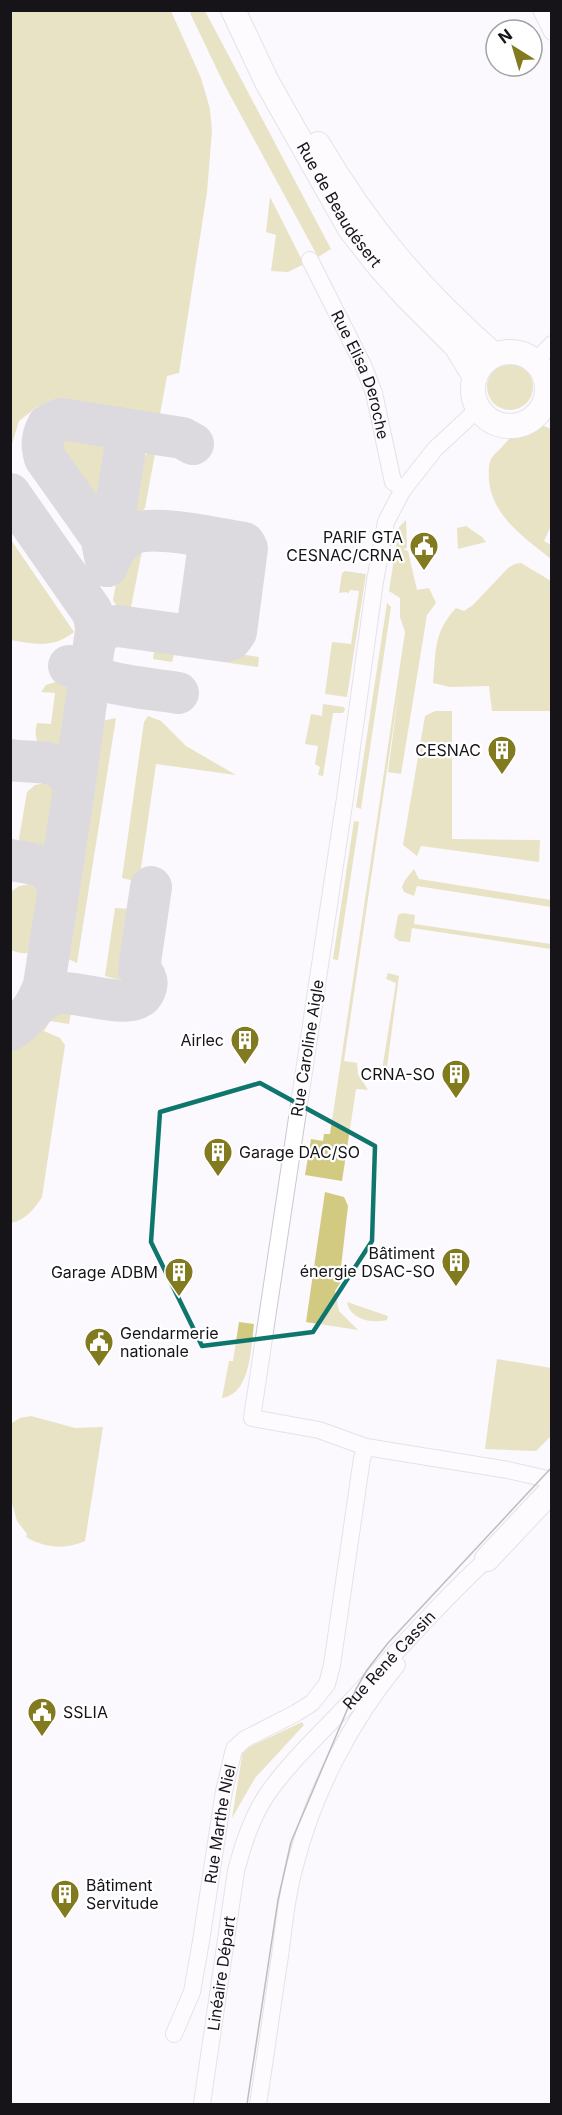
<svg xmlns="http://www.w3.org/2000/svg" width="562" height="2115" font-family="Inter,sans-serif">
<rect width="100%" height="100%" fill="#fbf8fe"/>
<g fill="#d1ca80">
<path d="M 10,11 L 171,11 L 201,78 L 210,109 L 212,131 L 207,192 L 179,373 L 167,376 L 160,414 L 157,420 L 146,422 L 55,407 L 38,406 L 19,421 L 11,447 Z"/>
<path d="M 193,11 L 205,11 L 331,249 L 318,257 L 224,84 L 190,13 Z"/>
<path d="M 270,197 L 304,264 L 288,272 L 271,271 L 276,235 L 266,232 Z"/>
<circle cx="510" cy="387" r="23"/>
<path d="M 544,426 L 551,429 L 551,526 L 544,541 L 551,545 L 551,559 C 525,538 493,517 489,481 C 489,476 488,468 490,462 C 491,457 497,452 501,448 C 515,431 523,427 544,426 Z"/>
<path d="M 65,428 L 108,437 L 112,441 L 114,449 L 105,500 C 98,504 93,503 87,498 L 51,450 L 50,441 L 54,432 Z"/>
<path d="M 156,448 L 145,508 L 142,511 L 136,513 C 132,511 130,511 129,507 C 126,497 134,468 140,460 C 145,455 150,451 156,448 Z"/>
<path d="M 406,520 L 407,548 L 403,549 L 408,551 L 417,590 L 429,588 L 436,603 L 427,615 L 401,774 L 388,772 L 400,682 L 344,1061 L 357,1063 L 358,1074 L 368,1090 L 356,1089 L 342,1181 L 305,1175 L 311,1139 L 323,1141 L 324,1134 L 330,1134 L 405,632 L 400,617 L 400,598 L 389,591 L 399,527 Z"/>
<path d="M 466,526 L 482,537 L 486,542 L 458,549 L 457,528 Z"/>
<path d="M 11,540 L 74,632 C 52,649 36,644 11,640 Z"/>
<path d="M 140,544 L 143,546 L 131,607 L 123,608 L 116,605 L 113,600 L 120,562 Z"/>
<path d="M 521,563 L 551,581 L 551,711 L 492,711 L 489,686 L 450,687 L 433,683 C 436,651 433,633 456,608 L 464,611 L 473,605 L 508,568 L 515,564 Z"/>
<path d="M 345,571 L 366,574 L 347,697 L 325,694 L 332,642 L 351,644 L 359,591 L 350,590 L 348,594 L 347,592 L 339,593 L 342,573 Z"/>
<path d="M 387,603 L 391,607 L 361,809 L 356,807 Z"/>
<path d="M 156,641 L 259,657 L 258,667 L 174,655 L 172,662 L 153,659 Z"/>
<path d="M 61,680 C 67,683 72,686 75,693 C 77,699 74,709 73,716 C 70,740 69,761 39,745 C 35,737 35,731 37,723 L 51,724 L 55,693 L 41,692 L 46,685 Z"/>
<path d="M 323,704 L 344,707 L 345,710 L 343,713 L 333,713 L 323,776 L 318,775 L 320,767 L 315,764 L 318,746 L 305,744 L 311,714 L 322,716 Z"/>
<path d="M 435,711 L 452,711 L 452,839 L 540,840 L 539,862 L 421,846 L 417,856 L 403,845 L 425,716 Z"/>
<path d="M 148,716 L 161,721 L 186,746 L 236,775 L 156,764 L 139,882 L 122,878 L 144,722 Z"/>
<path d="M 116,718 L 77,963 L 66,958 L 63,954 L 95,727 L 102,721 Z"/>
<path d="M 46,783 C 52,787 57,790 59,797 C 61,802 57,839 54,844 C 44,861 26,850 19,839 L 27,792 L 35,785 Z"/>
<path d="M 354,821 L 359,822 L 338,960 L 333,959 Z"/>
<path d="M 414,869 L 419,879 L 551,900 L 551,907 L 417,886 L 414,896 L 404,892 L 402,887 L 405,880 Z"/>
<path d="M 30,884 C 38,889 43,892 45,901 C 47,909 40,946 33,951 C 26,955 18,953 11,950 L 11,892 L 19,886 Z"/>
<path d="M 115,908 L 131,909 L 134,911 L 126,973 L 119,980 L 105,976 Z"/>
<path d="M 403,913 L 415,915 L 414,924 L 551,944 L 551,949 L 412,928 L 410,942 L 399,941 L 394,937 L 398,915 Z"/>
<path d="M 388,973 L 399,976 L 387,1067 L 417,1074 L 414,1078 L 373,1073 L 372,1068 L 382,1070 L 396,983 L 386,979 Z"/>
<path d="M 72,1007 L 69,1024 L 50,1021 L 44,1031 L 60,1038 L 65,1045 L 42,1197 C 34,1209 26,1220 11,1223 L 11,1046 L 24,1041 L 55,1009 Z"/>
<path d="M 325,1192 L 344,1197 L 348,1206 L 341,1267 L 344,1268 L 346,1274 L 335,1291 L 339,1311 L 358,1330 L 306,1322 Z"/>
<path d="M 347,1302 L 388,1316 L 387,1320 C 371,1324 350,1319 347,1302 Z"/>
<path d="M 239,1322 L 254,1324 C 251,1347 251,1394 222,1398 L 229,1361 L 233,1361 Z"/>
<path d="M 497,1359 L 551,1368 L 551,1436 L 536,1451 L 485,1449 Z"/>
<path d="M 31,1416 L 75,1428 L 103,1427 L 85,1541 C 65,1550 45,1548 26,1537 L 27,1534 L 17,1521 L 11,1500 L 12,1423 L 20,1418 Z"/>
<path d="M 302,1722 L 304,1725 L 255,1778 L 232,1818 L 243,1750 Z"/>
</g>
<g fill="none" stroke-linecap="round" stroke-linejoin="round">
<g stroke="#b8b5bb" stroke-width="42">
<path d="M 10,494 L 91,610 L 95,619 L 96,631 L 74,789 L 44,985 C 37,1004 28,1019 10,1030"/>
<path d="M 107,565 L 125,448 L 124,435 L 114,427"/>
<path d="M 107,566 L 101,537 L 45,458 C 41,445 42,437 48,425 L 61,419 L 182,438 L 193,444"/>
<path d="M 186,635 L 193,632 L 198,624 L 209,545 L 204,536"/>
<path d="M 96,640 C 101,630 107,627 118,626 L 226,641 L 231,639 L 236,632 L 247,548 L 244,543 C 219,539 153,524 132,534 C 119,540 112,553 107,566"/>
<path d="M 69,666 C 80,667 90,676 102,680 C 126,687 153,689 178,693"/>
<path d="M 10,760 C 37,764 66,756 74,789"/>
<path d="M 10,860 C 35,864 55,864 58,893"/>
<path d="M 34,1008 C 41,1001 48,995 57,993 C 79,990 136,1014 145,990 C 149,981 145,975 139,969 L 151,887"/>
</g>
<g stroke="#cbc6d4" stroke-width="18">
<g id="street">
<path d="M 541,10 L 552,32"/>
<path id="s1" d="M 310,260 L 363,365 L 374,393 L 393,482 L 404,489"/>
<path d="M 536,361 L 552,344"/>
<path d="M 478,409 L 435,449 L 402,491 L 386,522 L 375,581 L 345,798 L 252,1418 L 319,1430 L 366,1447 L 508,1470 L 552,1480"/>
<path id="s2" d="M 174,2034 L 192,1992 L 201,1941 L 224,1791 L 234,1749 L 245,1739 L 296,1713 L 312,1703 L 327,1684 L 332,1665 L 362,1458 L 366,1447"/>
<path id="s3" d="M 202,2104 L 236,1871 C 243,1845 251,1819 266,1796 C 289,1762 323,1731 351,1701 C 396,1653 439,1603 487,1559"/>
<path d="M 258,2104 C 266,2055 272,2006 280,1956 C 284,1925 287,1893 296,1862 C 314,1792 351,1721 397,1665"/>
</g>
</g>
<g stroke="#cbc6d4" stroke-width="26">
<g id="secondary">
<path id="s4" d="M 233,10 L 267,82 L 350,229 L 379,266 L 406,296 L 456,346 L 475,377"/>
<path d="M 318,144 C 368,229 420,290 494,355"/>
<circle cx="510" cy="389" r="37"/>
<path d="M 487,1559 L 552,1490"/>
</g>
</g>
<use href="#street" stroke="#fff" stroke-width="16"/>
<use href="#secondary" stroke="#fff" stroke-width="24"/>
<path stroke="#757278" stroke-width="1.5" d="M 247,2104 L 278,1900 L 291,1842 L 356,1689 L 367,1670 L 388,1643 L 552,1467"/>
</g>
<path d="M0 0H562V2115H0ZM 260,1083 L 375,1146 L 372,1241 L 313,1332 L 202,1346 L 151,1242 L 160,1112 Z" fill="#fbf8fe" fill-opacity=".55" fill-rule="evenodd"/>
<path fill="none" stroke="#0f766e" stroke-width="4.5" stroke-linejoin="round" d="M 260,1083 L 375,1146 L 372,1241 L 313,1332 L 202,1346 L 151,1242 L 160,1112 Z"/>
<defs>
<g id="civic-pin" transform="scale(1.5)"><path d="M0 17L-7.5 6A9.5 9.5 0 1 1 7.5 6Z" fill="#827a1f" stroke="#fff"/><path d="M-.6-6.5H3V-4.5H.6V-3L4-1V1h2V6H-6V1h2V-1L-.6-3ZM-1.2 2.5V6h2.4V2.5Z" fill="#fff"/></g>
<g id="building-pin" transform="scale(1.5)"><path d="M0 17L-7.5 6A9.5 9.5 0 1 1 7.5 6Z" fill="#827a1f" stroke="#fff"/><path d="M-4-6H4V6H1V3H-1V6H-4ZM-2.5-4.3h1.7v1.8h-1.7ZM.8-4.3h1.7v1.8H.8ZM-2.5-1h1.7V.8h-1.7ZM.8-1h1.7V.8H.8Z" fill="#fff"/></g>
</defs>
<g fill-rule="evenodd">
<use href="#civic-pin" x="424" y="546"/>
<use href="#building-pin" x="502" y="750"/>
<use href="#building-pin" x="245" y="1040"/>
<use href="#building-pin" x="456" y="1074"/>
<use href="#building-pin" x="218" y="1152"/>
<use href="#building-pin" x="456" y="1262"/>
<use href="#building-pin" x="179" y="1272"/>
<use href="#civic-pin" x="99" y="1342"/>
<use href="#civic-pin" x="42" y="1712"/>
<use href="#building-pin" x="65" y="1894"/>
</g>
<g text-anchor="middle" stroke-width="4.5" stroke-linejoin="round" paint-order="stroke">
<g font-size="16" fill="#161419" stroke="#fff">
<text dy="6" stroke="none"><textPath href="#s4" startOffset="222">Rue de Beaudésert</textPath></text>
<text dy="6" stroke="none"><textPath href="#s1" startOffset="126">Rue Elisa Deroche</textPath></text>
<text transform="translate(307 1048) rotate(-81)" y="6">Rue Caroline Aigle</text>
<text dy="6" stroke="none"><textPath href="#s3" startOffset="500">Rue René Cassin</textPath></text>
<text dy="6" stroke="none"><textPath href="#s2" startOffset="216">Rue Marthe Niel</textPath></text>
<text dy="6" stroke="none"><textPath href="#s3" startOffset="132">Linéaire Départ</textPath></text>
</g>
<g font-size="16" fill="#161419" stroke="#fff" text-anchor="end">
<text x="403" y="543">PARIF GTA<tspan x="403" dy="18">CESNAC/CRNA</tspan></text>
<text x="481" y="756">CESNAC</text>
<text x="224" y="1046">Airlec</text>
<text x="435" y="1080">CRNA-SO</text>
<text x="239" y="1158" text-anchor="start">Garage DAC/SO</text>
<text x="435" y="1259">Bâtiment<tspan x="435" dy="18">énergie DSAC-SO</tspan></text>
<text x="158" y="1278">Garage ADBM</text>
<text x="120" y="1339" text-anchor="start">Gendarmerie<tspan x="120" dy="18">nationale</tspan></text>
<text x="63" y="1718" text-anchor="start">SSLIA</text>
<text x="86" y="1891" text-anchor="start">Bâtiment<tspan x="86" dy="18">Servitude</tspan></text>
</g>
</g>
<rect width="562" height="2115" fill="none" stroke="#161419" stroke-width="24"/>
<g transform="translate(514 48) rotate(323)"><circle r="28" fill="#ffffff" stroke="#a2a1a3" stroke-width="1.5"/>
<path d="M0-4.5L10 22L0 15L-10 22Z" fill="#827a1f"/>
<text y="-9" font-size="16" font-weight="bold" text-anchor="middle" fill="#161419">N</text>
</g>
</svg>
